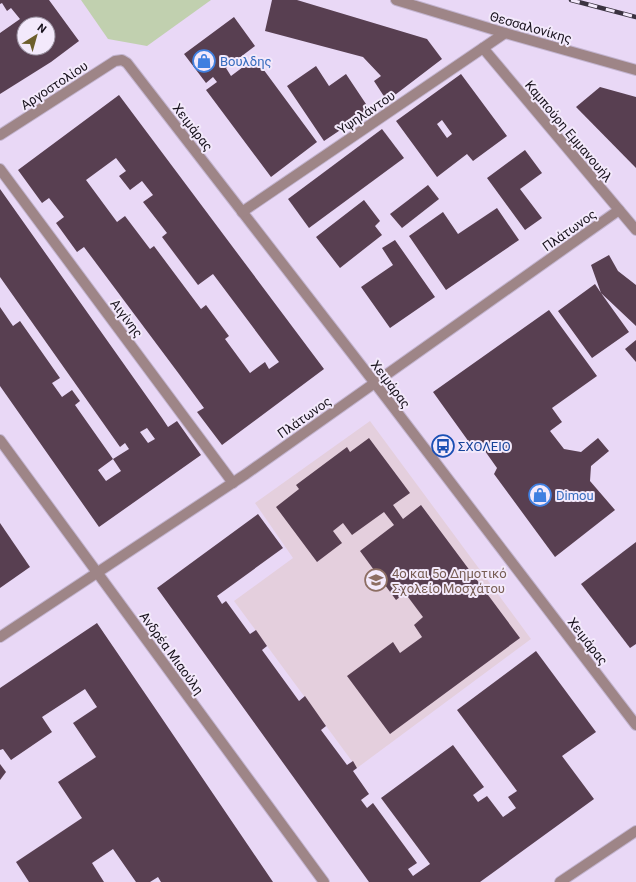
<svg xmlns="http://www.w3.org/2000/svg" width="636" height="882" font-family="Roboto,sans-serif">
<rect width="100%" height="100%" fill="#e9d8f6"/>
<path fill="#e4cfdd" d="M 370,421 L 531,639 L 357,768 L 234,601 L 293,558 L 255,503 Z"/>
<path fill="#c1d0af" d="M 81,0 L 211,0 L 147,46 L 108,39 Z"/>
<g fill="#583f51" fill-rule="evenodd">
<path d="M 0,0 L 49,0 L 79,41 L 51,62 L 0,94 L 0,33 L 20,19 L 11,8 L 7,11 L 2,3 L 0,4 ZM 24,24 L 48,24 L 48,48 L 24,48 Z"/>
<path d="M 272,0 L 297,0 L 427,39 L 442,59 L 387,101 L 374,81 L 381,76 L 363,57 L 265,31 Z"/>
<path d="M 234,17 L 255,46 L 226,68 L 231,76 L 255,58 L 317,142 L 271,177 L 206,90 L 217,82 L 213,77 L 206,83 L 184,54 Z"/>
<path d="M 316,66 L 329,86 L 346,74 L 370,110 L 324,141 L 287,86 Z"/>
<path d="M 461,74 L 507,136 L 473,161 L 467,154 L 437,177 L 396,121 ZM 442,120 L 452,134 L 447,138 L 437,124 Z"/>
<path d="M 600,87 L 636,97 L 636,168 L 576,107 Z"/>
<path d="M 119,95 L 324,369 L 222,445 L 197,412 L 204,408 L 179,374 L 84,247 L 77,252 L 56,223 L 64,217 L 49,198 L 42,203 L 18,170 ZM 116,158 L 126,171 L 119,176 L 130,190 L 142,181 L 153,195 L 143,202 L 167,233 L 162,237 L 198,285 L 213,274 L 279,362 L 269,369 L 265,362 L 250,373 L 225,339 L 229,336 L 206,305 L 201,309 L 154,246 L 150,249 L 125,216 L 117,222 L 86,180 Z"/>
<path d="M 382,129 L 404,158 L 309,228 L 288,199 Z"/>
<path d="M 525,150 L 542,173 L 520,189 L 542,218 L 525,230 L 487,178 Z"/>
<path d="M 428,185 L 439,199 L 402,228 L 390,214 Z"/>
<path d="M 0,189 L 162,418 L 168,427 L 177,421 L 201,455 L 99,527 L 0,386 L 0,307 L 13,326 L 20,321 L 60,378 L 52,383 L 62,397 L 72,390 L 80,401 L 75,405 L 113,459 L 129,449 L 125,443 L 120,447 L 0,277 ZM 147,428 L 155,439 L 148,443 L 140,432 ZM 113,459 L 121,471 L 106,481 L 98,470 Z"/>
<path d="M 364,200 L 380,221 L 375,226 L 382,235 L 340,268 L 316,237 Z"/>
<path d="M 497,208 L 519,240 L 446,290 L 409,236 L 443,212 L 458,234 Z"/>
<path d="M 395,240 L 435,297 L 390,328 L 361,287 L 393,265 L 382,248 Z"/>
<path d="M 609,255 L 618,271 L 636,285 L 636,326 L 601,293 L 629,332 L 592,358 L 558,311 L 595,284 L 601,293 L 591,265 Z"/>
<path d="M 549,310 L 597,376 L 552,408 L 562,422 L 550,431 L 564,449 L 581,452 L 598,438 L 609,451 L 591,466 L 590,481 L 615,510 L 555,557 L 494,474 L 497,468 L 480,444 L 474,449 L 433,392 Z"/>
<path d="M 636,340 L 636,362 L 625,349 Z"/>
<path d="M 369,438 L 410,493 L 393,505 L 403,519 L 421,505 L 520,638 L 390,734 L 347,676 L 393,642 L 400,653 L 422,637 L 414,625 L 423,617 L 405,593 L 396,600 L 360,551 L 394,525 L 384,512 L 352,535 L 343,523 L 333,531 L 342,543 L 317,562 L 276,507 L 299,489 L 296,485 L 347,447 L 350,452 Z"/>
<path d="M 258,514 L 283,548 L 217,596 L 222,604 L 226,601 L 250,634 L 256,630 L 267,646 L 262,650 L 299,701 L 305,696 L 326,726 L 321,730 L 347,765 L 353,761 L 357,768 L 353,771 L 369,794 L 361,800 L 367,808 L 373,803 L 417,863 L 408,869 L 413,876 L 430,864 L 381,798 L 453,745 L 484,787 L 473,795 L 478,802 L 487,796 L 503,817 L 516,808 L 508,797 L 517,791 L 457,710 L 536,651 L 596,732 L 562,756 L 594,799 L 480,882 L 369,882 L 157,588 Z"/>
<path d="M 0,523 L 30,567 L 0,588 Z"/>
<path d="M 636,542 L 636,644 L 630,648 L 581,584 Z"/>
<path d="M 97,623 L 159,714 L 273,882 L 161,882 L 158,877 L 150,882 L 136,882 L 113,849 L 92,863 L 104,882 L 29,882 L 16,862 L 82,818 L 58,782 L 96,757 L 73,723 L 97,707 L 85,689 L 42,717 L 52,732 L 11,760 L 3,749 L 0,750 L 0,688 Z"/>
<path d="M 0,764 L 6,772 L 0,780 Z"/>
</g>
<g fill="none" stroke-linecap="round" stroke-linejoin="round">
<g stroke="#c3b4cf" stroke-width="12">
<g id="street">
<path d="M 396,0 L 505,33 L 636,70"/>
<path d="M 483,48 L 636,230"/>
<path d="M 0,135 L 115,61 L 122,60 L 127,63 L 374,382 L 636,725"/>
<path d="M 0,169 L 233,483"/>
<path d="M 242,212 L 505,33"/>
<path d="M 0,440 L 324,882"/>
<path d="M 0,637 L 246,474 L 619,210"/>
<path d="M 560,882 L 636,831"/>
</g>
</g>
<use href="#street" stroke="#9e8587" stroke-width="10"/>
<g stroke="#3b3341" stroke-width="4.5">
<path id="rail" d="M 571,0 L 636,17"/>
</g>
<use href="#rail" stroke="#f3e9fb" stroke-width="3" stroke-dasharray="9" stroke-linecap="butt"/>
</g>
<defs>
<g id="shop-ring" transform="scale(1.15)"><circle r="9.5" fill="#f3e9fb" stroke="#3f7fe0" stroke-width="1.5"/><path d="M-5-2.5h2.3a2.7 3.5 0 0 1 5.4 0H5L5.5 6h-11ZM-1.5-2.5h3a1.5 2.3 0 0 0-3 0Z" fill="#3f7fe0"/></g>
<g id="bus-ring" transform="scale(1.15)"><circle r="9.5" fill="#f3e9fb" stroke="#1a4fb4" stroke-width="1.5"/><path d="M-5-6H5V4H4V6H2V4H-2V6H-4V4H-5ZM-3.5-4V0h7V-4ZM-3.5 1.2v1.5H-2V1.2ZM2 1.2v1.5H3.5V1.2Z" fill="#1a4fb4"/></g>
<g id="school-ring" transform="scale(1.15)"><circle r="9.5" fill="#f3e9fb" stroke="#8d6e63" stroke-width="1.5"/><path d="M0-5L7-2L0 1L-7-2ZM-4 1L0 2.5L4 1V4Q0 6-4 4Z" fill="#8d6e63"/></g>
</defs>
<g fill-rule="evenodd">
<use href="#shop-ring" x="204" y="61"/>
<use href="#bus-ring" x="443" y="446"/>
<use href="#shop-ring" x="540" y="495"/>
<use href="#school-ring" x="376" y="580"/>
</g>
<g text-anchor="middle" stroke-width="4" stroke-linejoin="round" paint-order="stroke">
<g font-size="13" fill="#18121c" stroke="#f3e9fb">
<text transform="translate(531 27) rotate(16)" y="5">Θεσσαλονίκης</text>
<text transform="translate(54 85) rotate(-33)" y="5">Αργοστολίου</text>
<text transform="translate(366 112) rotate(-34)" y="5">Υψηλάντου</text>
<text transform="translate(193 127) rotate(52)" y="5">Χειμάρας</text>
<text transform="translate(569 131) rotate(50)" y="5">Καμπούρη Εμμανουήλ</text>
<text transform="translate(569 230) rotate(-35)" y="5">Πλάτωνος</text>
<text transform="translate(127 318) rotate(53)" y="5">Αιγίνης</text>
<text transform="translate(391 384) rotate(53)" y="5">Χειμάρας</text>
<text transform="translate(304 417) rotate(-35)" y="5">Πλάτωνος</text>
<text transform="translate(588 641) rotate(52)" y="5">Χειμάρας</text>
<text transform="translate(172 653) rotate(54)" y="5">Ανδρέα Μιαούλη</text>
</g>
<g font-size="13" fill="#366cbe" stroke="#f3e9fb" text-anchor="start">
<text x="220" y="66">Βουλδης</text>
<text x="556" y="500">Dimou</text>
</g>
<g font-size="13" fill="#164399" stroke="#f3e9fb" text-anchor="start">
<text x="458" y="451">ΣΧΟΛΕΙΟ</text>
</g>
<g font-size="13" fill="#785e54" stroke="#f3e9fb" text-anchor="start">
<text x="392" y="578">4ο και 5ο Δημοτικό<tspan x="392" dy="15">Σχολείο Μοσχάτου</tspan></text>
</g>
</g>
<g transform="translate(36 36) rotate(37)"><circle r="19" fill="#f3e9fb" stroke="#9b93a2"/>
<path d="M0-3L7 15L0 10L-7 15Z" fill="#6d5e2b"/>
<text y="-6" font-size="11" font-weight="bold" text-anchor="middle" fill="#18121c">N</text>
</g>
</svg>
